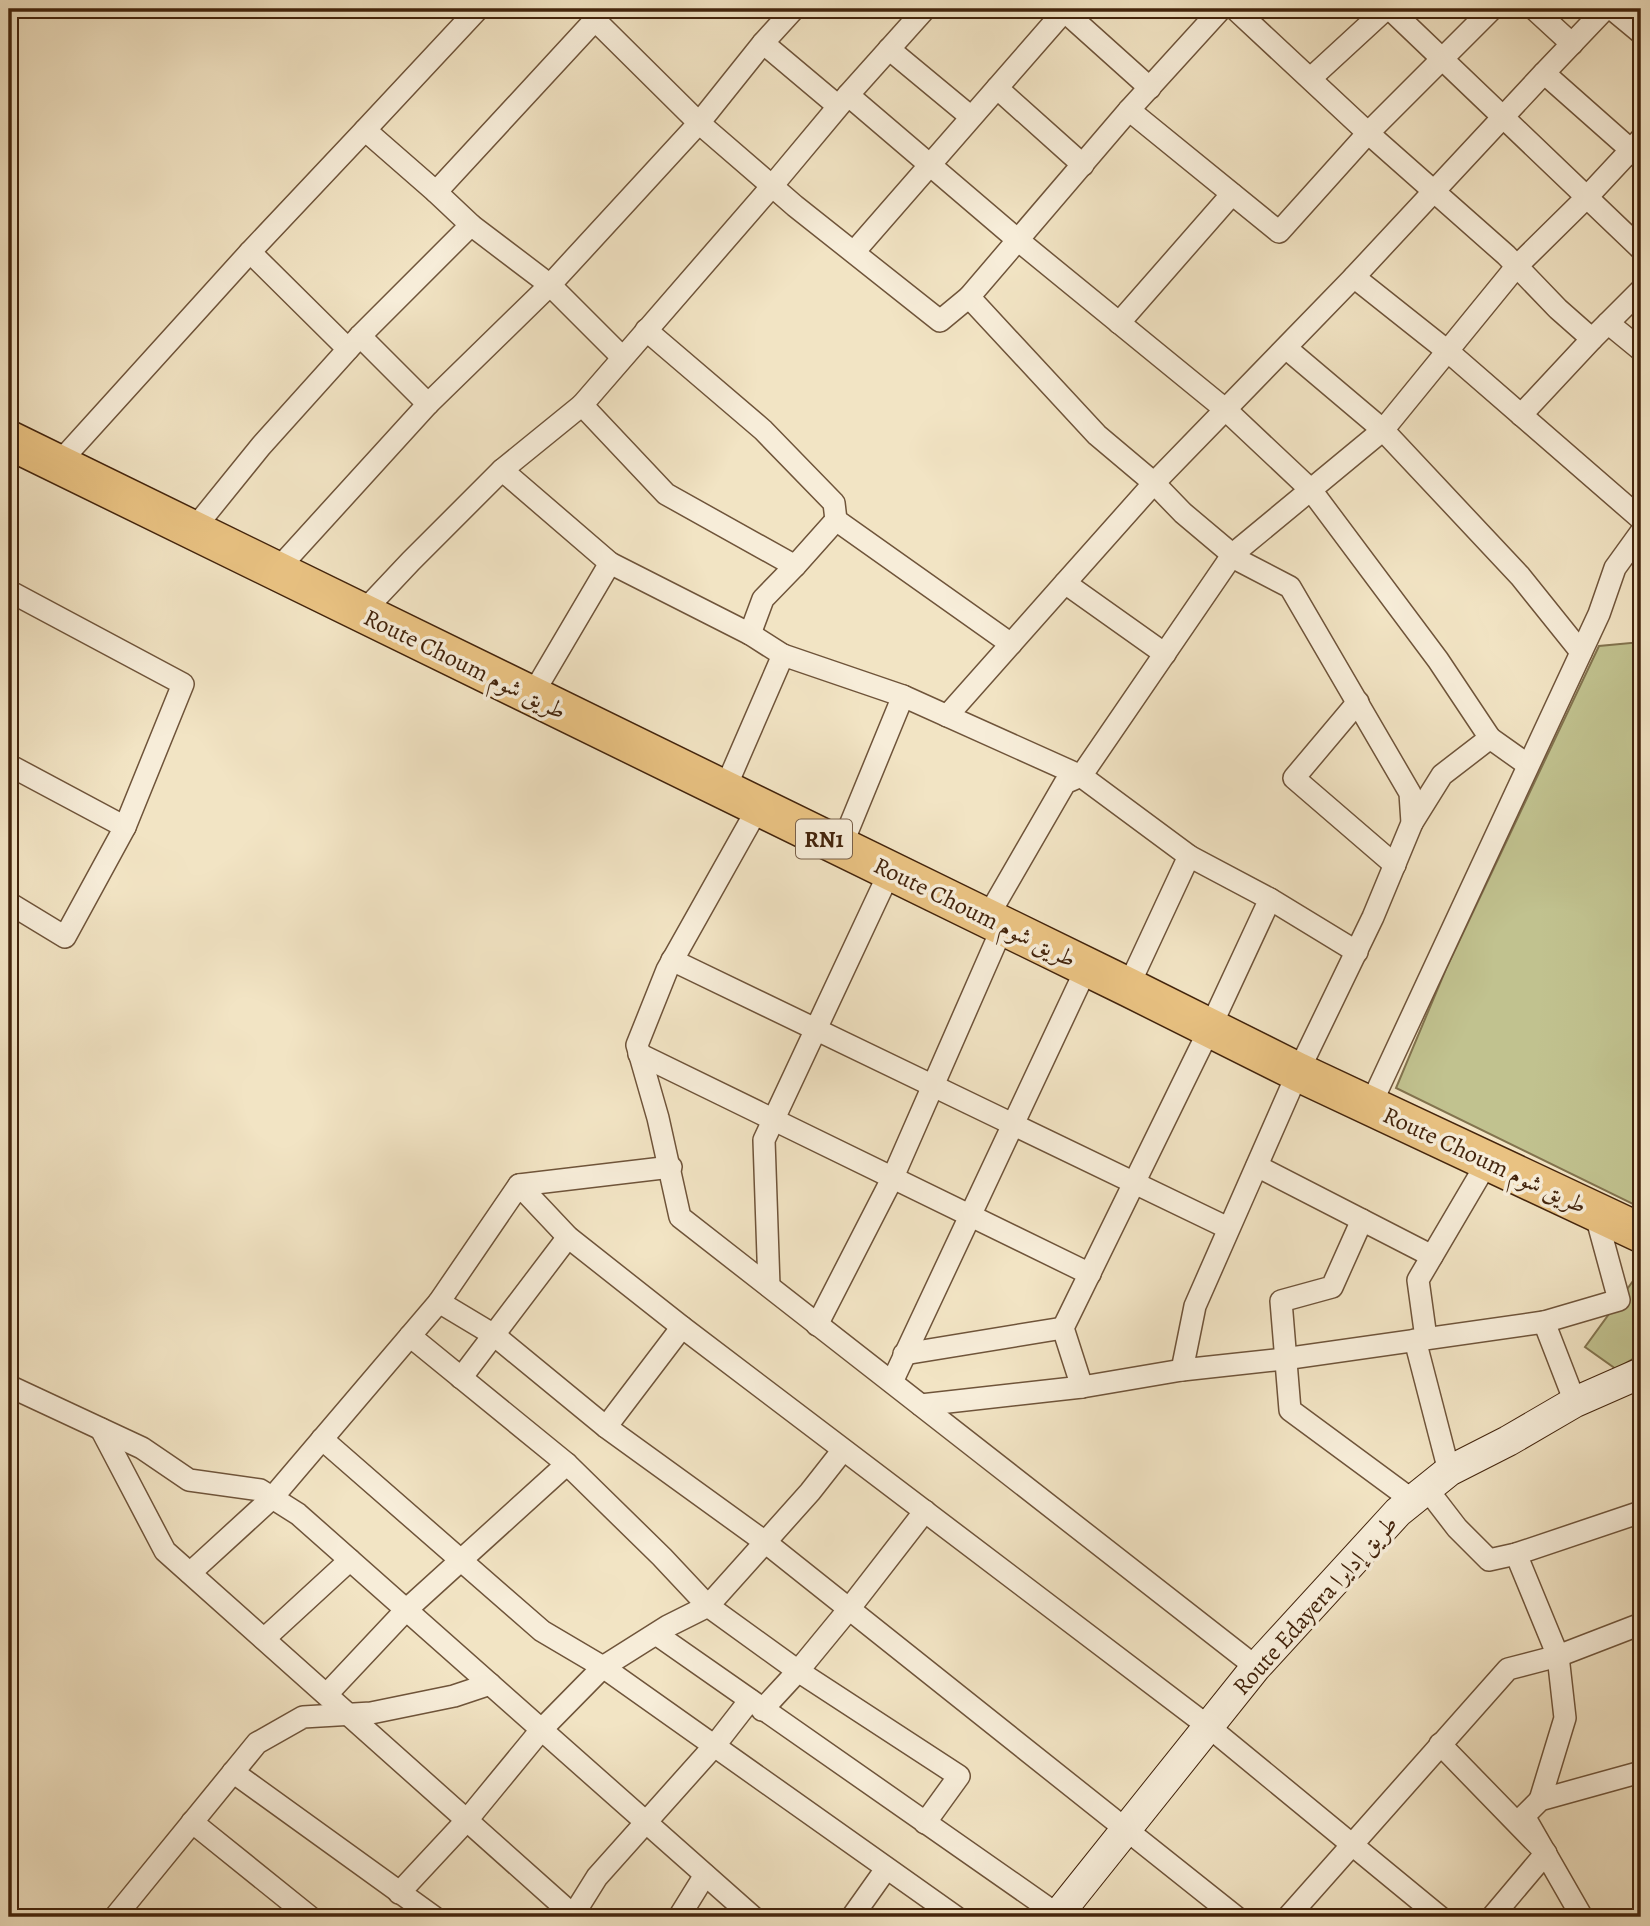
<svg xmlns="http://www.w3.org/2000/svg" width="1650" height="1926" font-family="Alegreya,Amiri,serif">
<rect width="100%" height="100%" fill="#f2e4c4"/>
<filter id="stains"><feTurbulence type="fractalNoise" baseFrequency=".00286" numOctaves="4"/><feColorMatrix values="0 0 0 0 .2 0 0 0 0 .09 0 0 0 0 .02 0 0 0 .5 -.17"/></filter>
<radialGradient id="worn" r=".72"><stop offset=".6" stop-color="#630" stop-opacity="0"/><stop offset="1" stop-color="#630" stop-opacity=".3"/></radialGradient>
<g fill="#c1c28f" stroke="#82734e" stroke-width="2">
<path d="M 1641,642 L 1641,1208 L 1396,1088 L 1446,969 L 1599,646 Z"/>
<path d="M 1641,1270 L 1641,1354 L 1616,1369 L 1585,1347 Z"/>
</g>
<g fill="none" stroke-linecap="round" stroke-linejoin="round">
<g stroke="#6f543a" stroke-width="24">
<g id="street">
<path d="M 1062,9 L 1150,88"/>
<path d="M 1235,9 L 1368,133 L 1506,255 L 1558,309 L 1592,339 L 1608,323 L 1641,350"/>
<path d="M 1390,9 L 1641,249"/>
<path d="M 1534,9 L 1572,44"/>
<path d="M 1605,9 L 1544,73 L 1640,158"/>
<path d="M 1612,9 L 1641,33"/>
<path d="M 763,43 L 838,106"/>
<path d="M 889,49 L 971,117"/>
<path d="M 1311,78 L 1386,9"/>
<path d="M 997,88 L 1083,165"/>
<path d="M 848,95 L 925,9"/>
<path d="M 1129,110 L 1279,232 L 1368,133 L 1492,9"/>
<path d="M 365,130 L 478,9"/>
<path d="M 471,225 L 550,285 L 622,357"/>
<path d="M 250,252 L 348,349"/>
<path d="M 854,252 L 1066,9"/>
<path d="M 1354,277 L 1544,73"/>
<path d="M 969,297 L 1097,435 L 1154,483 L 1183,513 L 1240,561 L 1290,587 L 1410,793 L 1412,823 L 1373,917 L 1298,1072 L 1195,1306 L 1182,1370"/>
<path d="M 1119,323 L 1232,194"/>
<path d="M 1608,323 L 1641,290"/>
<path d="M 646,330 L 763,430 L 834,503 L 836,520 L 1011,644"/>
<path d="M 360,336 L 428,404"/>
<path d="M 1286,348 L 1383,430 L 1516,267 L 1587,197 L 1641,139"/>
<path d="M 582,405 L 772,186 L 848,95 L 1019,241 L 1226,410 L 1311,490 L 1438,660 L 1490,738"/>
<path d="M 1521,415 L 1592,339"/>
<path d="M 57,465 L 250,252 L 365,130 L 436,192"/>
<path d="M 502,470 L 582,405 L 666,494 L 795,566 L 763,599 L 750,634"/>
<path d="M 193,530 L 261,446 L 360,336 L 471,225 L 436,192 L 595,20 L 699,123 L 795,206 L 940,321 L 969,297 L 1129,110 L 1221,9"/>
<path d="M 795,566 L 836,520"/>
<path d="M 276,571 L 428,404 L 550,285 L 699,123 L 763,43 L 794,9"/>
<path d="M 1065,583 L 1154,483 L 1354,277 L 1451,354 L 1641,519"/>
<path d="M 9,591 L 183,684 L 125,827"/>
<path d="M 362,613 L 411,561 L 502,470 L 610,563"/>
<path d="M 531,697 L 610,563 L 750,634 L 783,655"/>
<path d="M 1358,702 L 1294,778 L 1395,865"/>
<path d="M 947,716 L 1065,583 L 1165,654"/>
<path d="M 9,765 L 125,827 L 65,937 L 9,903"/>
<path d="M 724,791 L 783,655 L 903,696"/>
<path d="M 758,808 L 667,970 L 637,1045 L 658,1118 L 680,1217 L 1256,1667"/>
<path d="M 1412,823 L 1442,775 L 1490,738 L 1528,765"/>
<path d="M 841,847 L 903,696 L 1081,776 L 1189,856 L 1128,987"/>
<path d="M 1270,899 L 1357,952"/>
<path d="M 987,918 L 1065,783 L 1081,776 L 1233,554 L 1383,430 L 1520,576 L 1581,652"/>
<path d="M 672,960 L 1228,1228"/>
<path d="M 639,1054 L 1090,1274"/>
<path d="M 1370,1106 L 1599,614 L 1615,568 L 1641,532"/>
<path d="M 1257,1166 L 1432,1256"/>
<path d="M 519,1185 L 671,1167"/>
<path d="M 1362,1220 L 1332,1287 L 1281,1301 L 1290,1410 L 1412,1500"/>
<path d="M 769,1286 L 764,1140 L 890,871"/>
<path d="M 439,1302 L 519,1185 L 568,1237 L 682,1327 L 1209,1727 L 1440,1917"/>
<path d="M 1544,1322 L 1575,1402"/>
<path d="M 817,1325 L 893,1177 L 1003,926"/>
<path d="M 410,1336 L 567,1464 L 662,1557 L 708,1606 L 798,1671 L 849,1609 L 925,1511"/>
<path d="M 1426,1338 L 1418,1280 L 1488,1161"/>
<path d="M 1415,1340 L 1449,1471"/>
<path d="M 904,1354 L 1063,1328"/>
<path d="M 461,1378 L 568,1237"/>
<path d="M 892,1382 L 1087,967"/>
<path d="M 9,1386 L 142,1448 L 189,1480 L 260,1490 L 298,1514 L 753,1917"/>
<path d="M 1082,1387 L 1063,1328 L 1210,1028 L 1270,899 L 1189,856"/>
<path d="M 921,1405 L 1082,1387 L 1182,1370 L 1284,1359 L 1544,1322 L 1619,1300 L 1595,1212"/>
<path d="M 606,1427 L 682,1327"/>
<path d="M 101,1429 L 165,1551 L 573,1915"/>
<path d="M 322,1439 L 542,1631 L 603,1667 L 956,1917"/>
<path d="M 1427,1489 L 1457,1528 L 1489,1560 L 1516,1554 L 1641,1512"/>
<path d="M 1516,1554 L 1558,1656 L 1565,1718 L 1540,1800"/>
<path d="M 190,1573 L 272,1498 L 439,1302 L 494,1335 L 606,1427 L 765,1542 L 1236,1917"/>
<path d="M 656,1634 L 1058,1915"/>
<path d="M 264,1639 L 350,1560"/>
<path d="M 327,1694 L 406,1610 L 567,1464"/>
<path d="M 762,1710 L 798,1671 L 959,1776 L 925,1823"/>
<path d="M 1440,1744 L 1546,1853 L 1492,1917"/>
<path d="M 233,1772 L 434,1917"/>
<path d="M 192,1822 L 310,1917"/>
<path d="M 399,1893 L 467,1820 L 541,1730 L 603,1667 L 668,1626 L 708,1606 L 810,1492 L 843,1450"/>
<path d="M 115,1917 L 257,1743 L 303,1717 L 371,1713 L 454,1696 L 490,1684"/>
<path d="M 572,1917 L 597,1877 L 715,1745 L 750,1700"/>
<path d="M 679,1917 L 705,1875"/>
<path d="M 852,1917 L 886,1869"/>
<path d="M 1288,1917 L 1508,1669 L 1558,1656 L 1641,1624"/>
<path d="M 1582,1917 L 1524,1816 L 1540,1800 L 1641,1772"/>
</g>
</g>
<g stroke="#43240c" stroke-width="32">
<path id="secondary" d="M 1056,1917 L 1256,1667 L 1398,1512 L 1449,1471 L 1508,1441 L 1575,1402 L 1641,1373"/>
</g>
<g stroke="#43240c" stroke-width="41">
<path id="highway" d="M 9,440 L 1128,987 L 1298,1072 L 1641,1233"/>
</g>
<use href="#street" stroke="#f7edd9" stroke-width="21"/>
<use href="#secondary" stroke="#f7edd9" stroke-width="30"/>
<use href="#highway" stroke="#e9c282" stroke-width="38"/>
</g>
<g text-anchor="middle" stroke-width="7" stroke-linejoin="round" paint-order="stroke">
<rect fill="#f7edd9" stroke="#79604a" stroke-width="2" x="796" y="819.5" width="56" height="39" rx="5"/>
<g font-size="23" font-weight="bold" fill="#43240c">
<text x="824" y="847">RN1</text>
</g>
<g font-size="24" fill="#43240c" stroke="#f7edd9">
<text transform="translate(465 664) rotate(26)" y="8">Route Choum طريق شوم</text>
<text transform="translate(975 912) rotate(26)" y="8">Route Choum طريق شوم</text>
<text transform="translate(1485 1160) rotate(25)" y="8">Route Choum طريق شوم</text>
<text transform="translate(1315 1605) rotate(-48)" y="8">Route Edayera طريق إدايرا</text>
</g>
</g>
<rect width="1650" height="1926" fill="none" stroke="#f2e4c4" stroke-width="35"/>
<rect x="10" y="10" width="1629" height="1905" fill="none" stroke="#43240c" stroke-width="3.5"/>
<rect x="18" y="18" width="1615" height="1891" fill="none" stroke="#43240c" stroke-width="2"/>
<rect width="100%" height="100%" filter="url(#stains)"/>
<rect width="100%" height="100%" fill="url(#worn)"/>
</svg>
